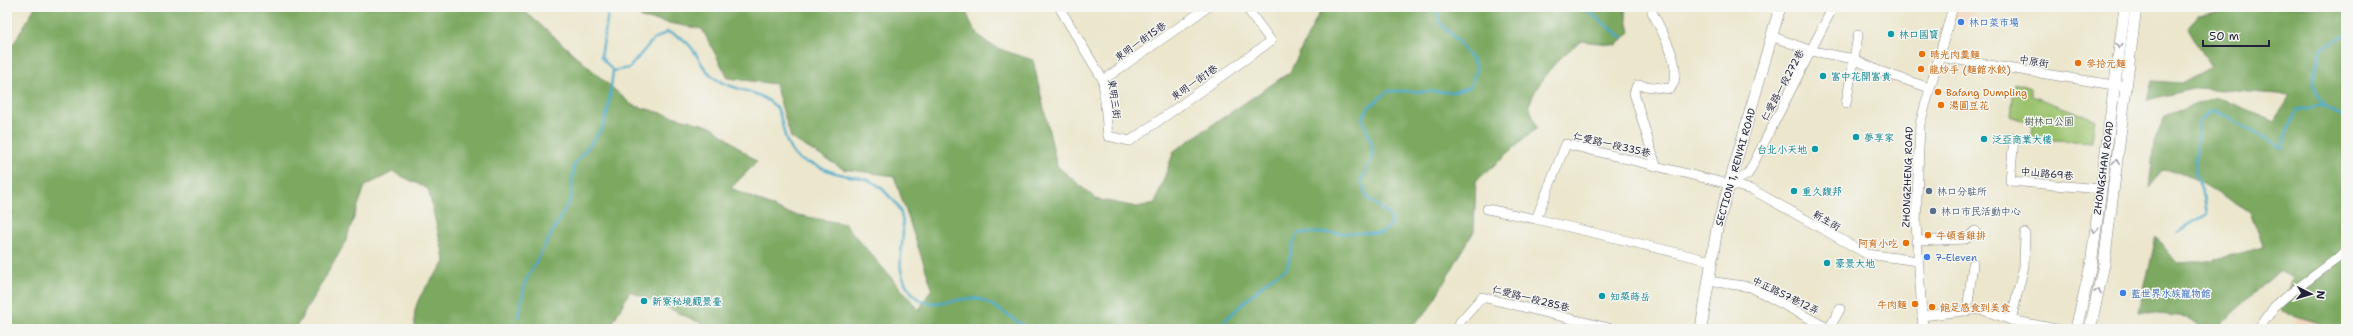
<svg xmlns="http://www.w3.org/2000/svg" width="2353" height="336" font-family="'Shantell Sans','LXGW WenKai TC',sans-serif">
<rect width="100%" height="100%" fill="#f6f6f2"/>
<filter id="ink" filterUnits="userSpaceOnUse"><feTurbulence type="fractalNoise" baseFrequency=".025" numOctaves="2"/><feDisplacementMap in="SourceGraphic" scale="8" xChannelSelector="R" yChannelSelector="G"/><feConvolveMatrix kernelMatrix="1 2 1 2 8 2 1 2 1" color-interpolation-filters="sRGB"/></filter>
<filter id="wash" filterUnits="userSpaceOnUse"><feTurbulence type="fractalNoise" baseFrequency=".012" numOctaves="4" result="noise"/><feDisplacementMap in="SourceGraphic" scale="16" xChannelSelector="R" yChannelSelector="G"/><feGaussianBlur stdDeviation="0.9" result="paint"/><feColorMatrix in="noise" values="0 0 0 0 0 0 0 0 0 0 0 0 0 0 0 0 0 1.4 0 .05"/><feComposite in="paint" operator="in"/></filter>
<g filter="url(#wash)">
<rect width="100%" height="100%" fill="#ebe6cc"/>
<g fill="#f2d5bd">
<path d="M 1950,7 L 1983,7 L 1959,29 Z"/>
<path d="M 2297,316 L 2339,329 L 2293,329 Z"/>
</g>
<path fill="#9bc26d" stroke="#5e7254" d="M 2015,83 L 2032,88 L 2032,96 L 2095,119 L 2092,142 L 2034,139 L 2031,134 L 2032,126 L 2011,115 Z"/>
<g fill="#7ca860" stroke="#4f654e">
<path d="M 35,7 L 520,7 L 632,105 L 713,127 L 757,162 L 731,188 L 787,213 L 845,224 L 919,310 L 932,288 L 894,176 L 843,169 L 791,138 L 775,84 L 728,78 L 702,29 L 641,18 L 638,7 L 965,7 C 976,47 998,48 1033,60 L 1057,166 L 1096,199 L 1137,207 L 1155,203 L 1174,151 L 1290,72 L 1322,7 L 1624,7 L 1630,32 L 1617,45 L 1581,41 C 1558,58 1539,78 1529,105 L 1537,128 L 1476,181 L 1474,231 L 1428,310 L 1409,329 L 714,329 L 630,291 L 609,329 L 416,329 C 408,302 431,282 445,262 L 428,189 L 393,172 L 365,186 L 345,243 L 295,329 L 7,329 L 7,55 Z"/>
<path d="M 2277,7 L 2346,7 L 2346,329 L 2339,329 L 2282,312 L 2293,278 L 2279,271 L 2215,329 L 2205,329 L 2187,317 L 2139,312 L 2156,237 L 2177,263 L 2208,261 L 2264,247 L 2250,212 L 2186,174 L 2163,170 L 2149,188 L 2154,143 L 2164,116 L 2216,97 L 2275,121 L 2290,95 L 2197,88 L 2147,100 L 2152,81 L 2181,83 L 2211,67 L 2188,28 L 2199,14 Z"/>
</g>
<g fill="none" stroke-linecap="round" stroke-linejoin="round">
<g stroke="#49a9c8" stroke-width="2.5">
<path d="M 609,7 L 601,57 L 613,71 L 629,68 L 652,41 L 667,32 C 700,42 694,64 716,79 C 734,91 760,90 776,107 C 785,118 780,143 799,159 C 802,161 808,163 813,164 C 819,167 826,170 832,172 C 857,180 870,173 889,196 C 892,199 897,203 899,208 C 913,241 884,268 917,298 C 929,310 963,295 979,299 C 990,302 1015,320 1026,327 L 1027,329"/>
<path d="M 1582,7 L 1622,37"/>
<path d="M 2346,34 L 2321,49 C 2319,58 2312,73 2313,82 C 2315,98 2331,114 2346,117"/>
<path d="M 2178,232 L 2207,213 L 2204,197 L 2195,173 L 2198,123 L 2212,110 C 2238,119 2258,139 2284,148 L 2286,134 L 2296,110 L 2324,105"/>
<path d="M 518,317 L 526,280 L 571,198 L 574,165 L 602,129 L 608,110 L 613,71"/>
<path d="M 1222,323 L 1227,329"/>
<path d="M 1210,329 L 1222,323 L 1268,280 L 1287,268 L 1294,241 L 1299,233 L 1382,233 L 1392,224 L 1390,216 L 1366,196 L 1361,181 L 1372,158 L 1372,144 L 1362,118 L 1369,107 L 1388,91 L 1454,92 L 1470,87 L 1477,69 L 1473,61 L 1456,39 L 1439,22 L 1436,7"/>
</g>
</g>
</g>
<g filter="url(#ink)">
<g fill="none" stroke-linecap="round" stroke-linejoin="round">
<g stroke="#868484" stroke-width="10">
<g id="minor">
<path d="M 1059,7 L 1103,80 L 1108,136 L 1130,141 L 1271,41 L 1246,7"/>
<path d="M 1652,7 L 1652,12 C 1661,30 1686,70 1670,89 L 1637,85 L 1634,93 L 1656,166"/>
<path d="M 1771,36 L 1812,51 L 1854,59 L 1858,35"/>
<path d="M 1940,57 L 2120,86"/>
<path d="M 1103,80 L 1208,7"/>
<path d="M 1846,104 L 1854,59 L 1879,71 L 1930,88"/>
<path d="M 2014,138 L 2010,181 L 2100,189"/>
<path d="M 1729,185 L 1748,174 L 1833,7"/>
<path d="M 1487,209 L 1536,219 L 1711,261"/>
<path d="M 1536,219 L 1566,144 L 1753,190 L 1867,254 L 1918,261"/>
<path d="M 1916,241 L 1966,239 L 1975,231"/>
<path d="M 1708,281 L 1751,287 L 1829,329 L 1840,309"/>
<path d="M 1967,311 L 1973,264"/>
<path d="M 1922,316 L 1980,309 L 2011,320 L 2056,329"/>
<path d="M 2011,320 L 2024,266 L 2025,233"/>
<path d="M 1458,329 L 1460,322 L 1482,297 L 1613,329"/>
<path d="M 1923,329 L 1916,223 L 1920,124 L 1953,7"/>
<path d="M 2259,329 L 2274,307 L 2284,298 L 2346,252"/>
</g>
</g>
<g stroke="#868484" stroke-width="12">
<g id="major">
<path d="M 1701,329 L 1717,228 L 1780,7"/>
<path d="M 2076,329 L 2091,265 L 2125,7"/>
<path d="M 2090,329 L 2104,264 L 2136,7"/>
</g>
</g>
<use href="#minor" stroke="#fff" stroke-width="9"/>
<use href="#major" stroke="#fff" stroke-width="11"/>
</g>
<defs><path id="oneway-chevron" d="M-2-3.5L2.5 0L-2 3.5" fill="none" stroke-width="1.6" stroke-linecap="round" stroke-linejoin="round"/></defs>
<g stroke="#9c9ca7">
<use href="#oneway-chevron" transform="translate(2119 46) rotate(98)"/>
<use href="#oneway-chevron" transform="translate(2116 162) rotate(-83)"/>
<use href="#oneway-chevron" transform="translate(2095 230) rotate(97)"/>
<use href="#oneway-chevron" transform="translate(2098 291) rotate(-77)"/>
</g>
</g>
<g fill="#3f7fe0" stroke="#f6f6f2" stroke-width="1.5">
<circle cx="1961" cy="22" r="4"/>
<circle cx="1927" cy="257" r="4"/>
<circle cx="2123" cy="293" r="4"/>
</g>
<g fill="#0f9aa8" stroke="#f6f6f2" stroke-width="1.5">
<circle cx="1891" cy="34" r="4"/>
<circle cx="1823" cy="76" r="4"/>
<circle cx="1856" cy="137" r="4"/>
<circle cx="1984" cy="139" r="4"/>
<circle cx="1815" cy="149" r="4"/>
<circle cx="1794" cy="191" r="4"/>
<circle cx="1827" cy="263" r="4"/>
<circle cx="1602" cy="296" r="4"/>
<circle cx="644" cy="301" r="4"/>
</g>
<g fill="#e8710a" stroke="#f6f6f2" stroke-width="1.5">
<circle cx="1922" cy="54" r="4"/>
<circle cx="2078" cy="63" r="4"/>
<circle cx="1921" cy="69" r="4"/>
<circle cx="1938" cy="92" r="4"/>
<circle cx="1941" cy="105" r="4"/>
<circle cx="1928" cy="235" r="4"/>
<circle cx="1906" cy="243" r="4"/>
<circle cx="1915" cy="304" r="4"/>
<circle cx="1932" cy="307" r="4"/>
</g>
<g fill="#5c6f8a" stroke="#f6f6f2" stroke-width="1.5">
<circle cx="1929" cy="191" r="4"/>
<circle cx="1933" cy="211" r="4"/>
</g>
<g text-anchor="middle" stroke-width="3" stroke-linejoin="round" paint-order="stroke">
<g font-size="10" fill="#366cbe" stroke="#f6f6f2" text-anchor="start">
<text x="1969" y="26">林口菜市場</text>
<text x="1935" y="261">7-Eleven</text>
<text x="2131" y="297">藍世界水族寵物館</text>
</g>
<g font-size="10" fill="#0d838f" stroke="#f6f6f2" text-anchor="start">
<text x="1899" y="38">林口國寶</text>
<text x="1831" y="80">富中花開富貴</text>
<text x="1864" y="141">夢享家</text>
<text x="1992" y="143">泛亞商業大樓</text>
<text x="1807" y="153" text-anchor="end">台北小天地</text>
<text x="1802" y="195">重久馥邦</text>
<text x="1835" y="267">豪景大地</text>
<text x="1610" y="300">知築蒔岳</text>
<text x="652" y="305">新寮秘境觀景臺</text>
</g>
<g font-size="10" fill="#22223b" stroke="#f6f6f2">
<text transform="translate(1140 41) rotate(-35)" y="4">東明一街15巷</text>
<text transform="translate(2034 61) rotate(9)" y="4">中原街</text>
<text transform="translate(1194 82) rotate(-35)" y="4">東明一街1巷</text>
<text transform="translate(1782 85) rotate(-62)" y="4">仁愛路一段272巷</text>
<text transform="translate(1115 99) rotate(82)" y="4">東明三街</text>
<text transform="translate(1612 144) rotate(13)" y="4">仁愛路一段335巷</text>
<text transform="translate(1735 167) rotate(-74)" y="4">SECTION 1, REN'AI ROAD</text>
<text transform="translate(2103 168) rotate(-82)" y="4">ZHONGSHAN ROAD</text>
<text transform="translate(2047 173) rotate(5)" y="4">中山路69巷</text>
<text transform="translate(1907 177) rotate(-88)" y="4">ZHONGZHENG ROAD</text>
<text transform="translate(1827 220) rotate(30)" y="4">新生街</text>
<text transform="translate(1786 295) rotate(26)" y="4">中正路57巷12弄</text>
<text transform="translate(1531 298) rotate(14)" y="4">仁愛路一段285巷</text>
</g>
<g font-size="10" fill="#c56008" stroke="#f6f6f2" text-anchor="start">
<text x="1930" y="58">晴光肉羹麵</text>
<text x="2086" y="67">參拾元麵</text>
<text x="1929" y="73">龍炒手 (麵館水餃)</text>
<text x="1946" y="96">Bafang Dumpling</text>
<text x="1949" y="109">湯圓豆花</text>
<text x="1936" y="239">牛頓香雞排</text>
<text x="1898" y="247" text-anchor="end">阿育小吃</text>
<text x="1907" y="308" text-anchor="end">牛肉麵</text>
<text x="1940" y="311">飽足感食到美食</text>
</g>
<g font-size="10" fill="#4c5a4c" stroke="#f6f6f2">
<text x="2049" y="125">樹林口公園</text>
</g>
<g font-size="10" fill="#4e5e75" stroke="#f6f6f2" text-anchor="start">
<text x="1937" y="195">林口分駐所</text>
<text x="1941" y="215">林口市民活動中心</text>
</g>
</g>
<rect width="2353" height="336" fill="none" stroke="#f6f6f2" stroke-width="24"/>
<g transform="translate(2311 294) rotate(95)" stroke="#f6f6f2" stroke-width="3" paint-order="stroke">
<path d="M0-3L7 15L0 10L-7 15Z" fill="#22223b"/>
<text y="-6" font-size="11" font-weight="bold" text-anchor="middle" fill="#22223b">N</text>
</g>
<path d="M2203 40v6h66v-6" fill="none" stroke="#22223b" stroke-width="2"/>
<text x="2209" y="40" font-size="12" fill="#22223b" stroke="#f6f6f2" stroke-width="3" paint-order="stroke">50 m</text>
</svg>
